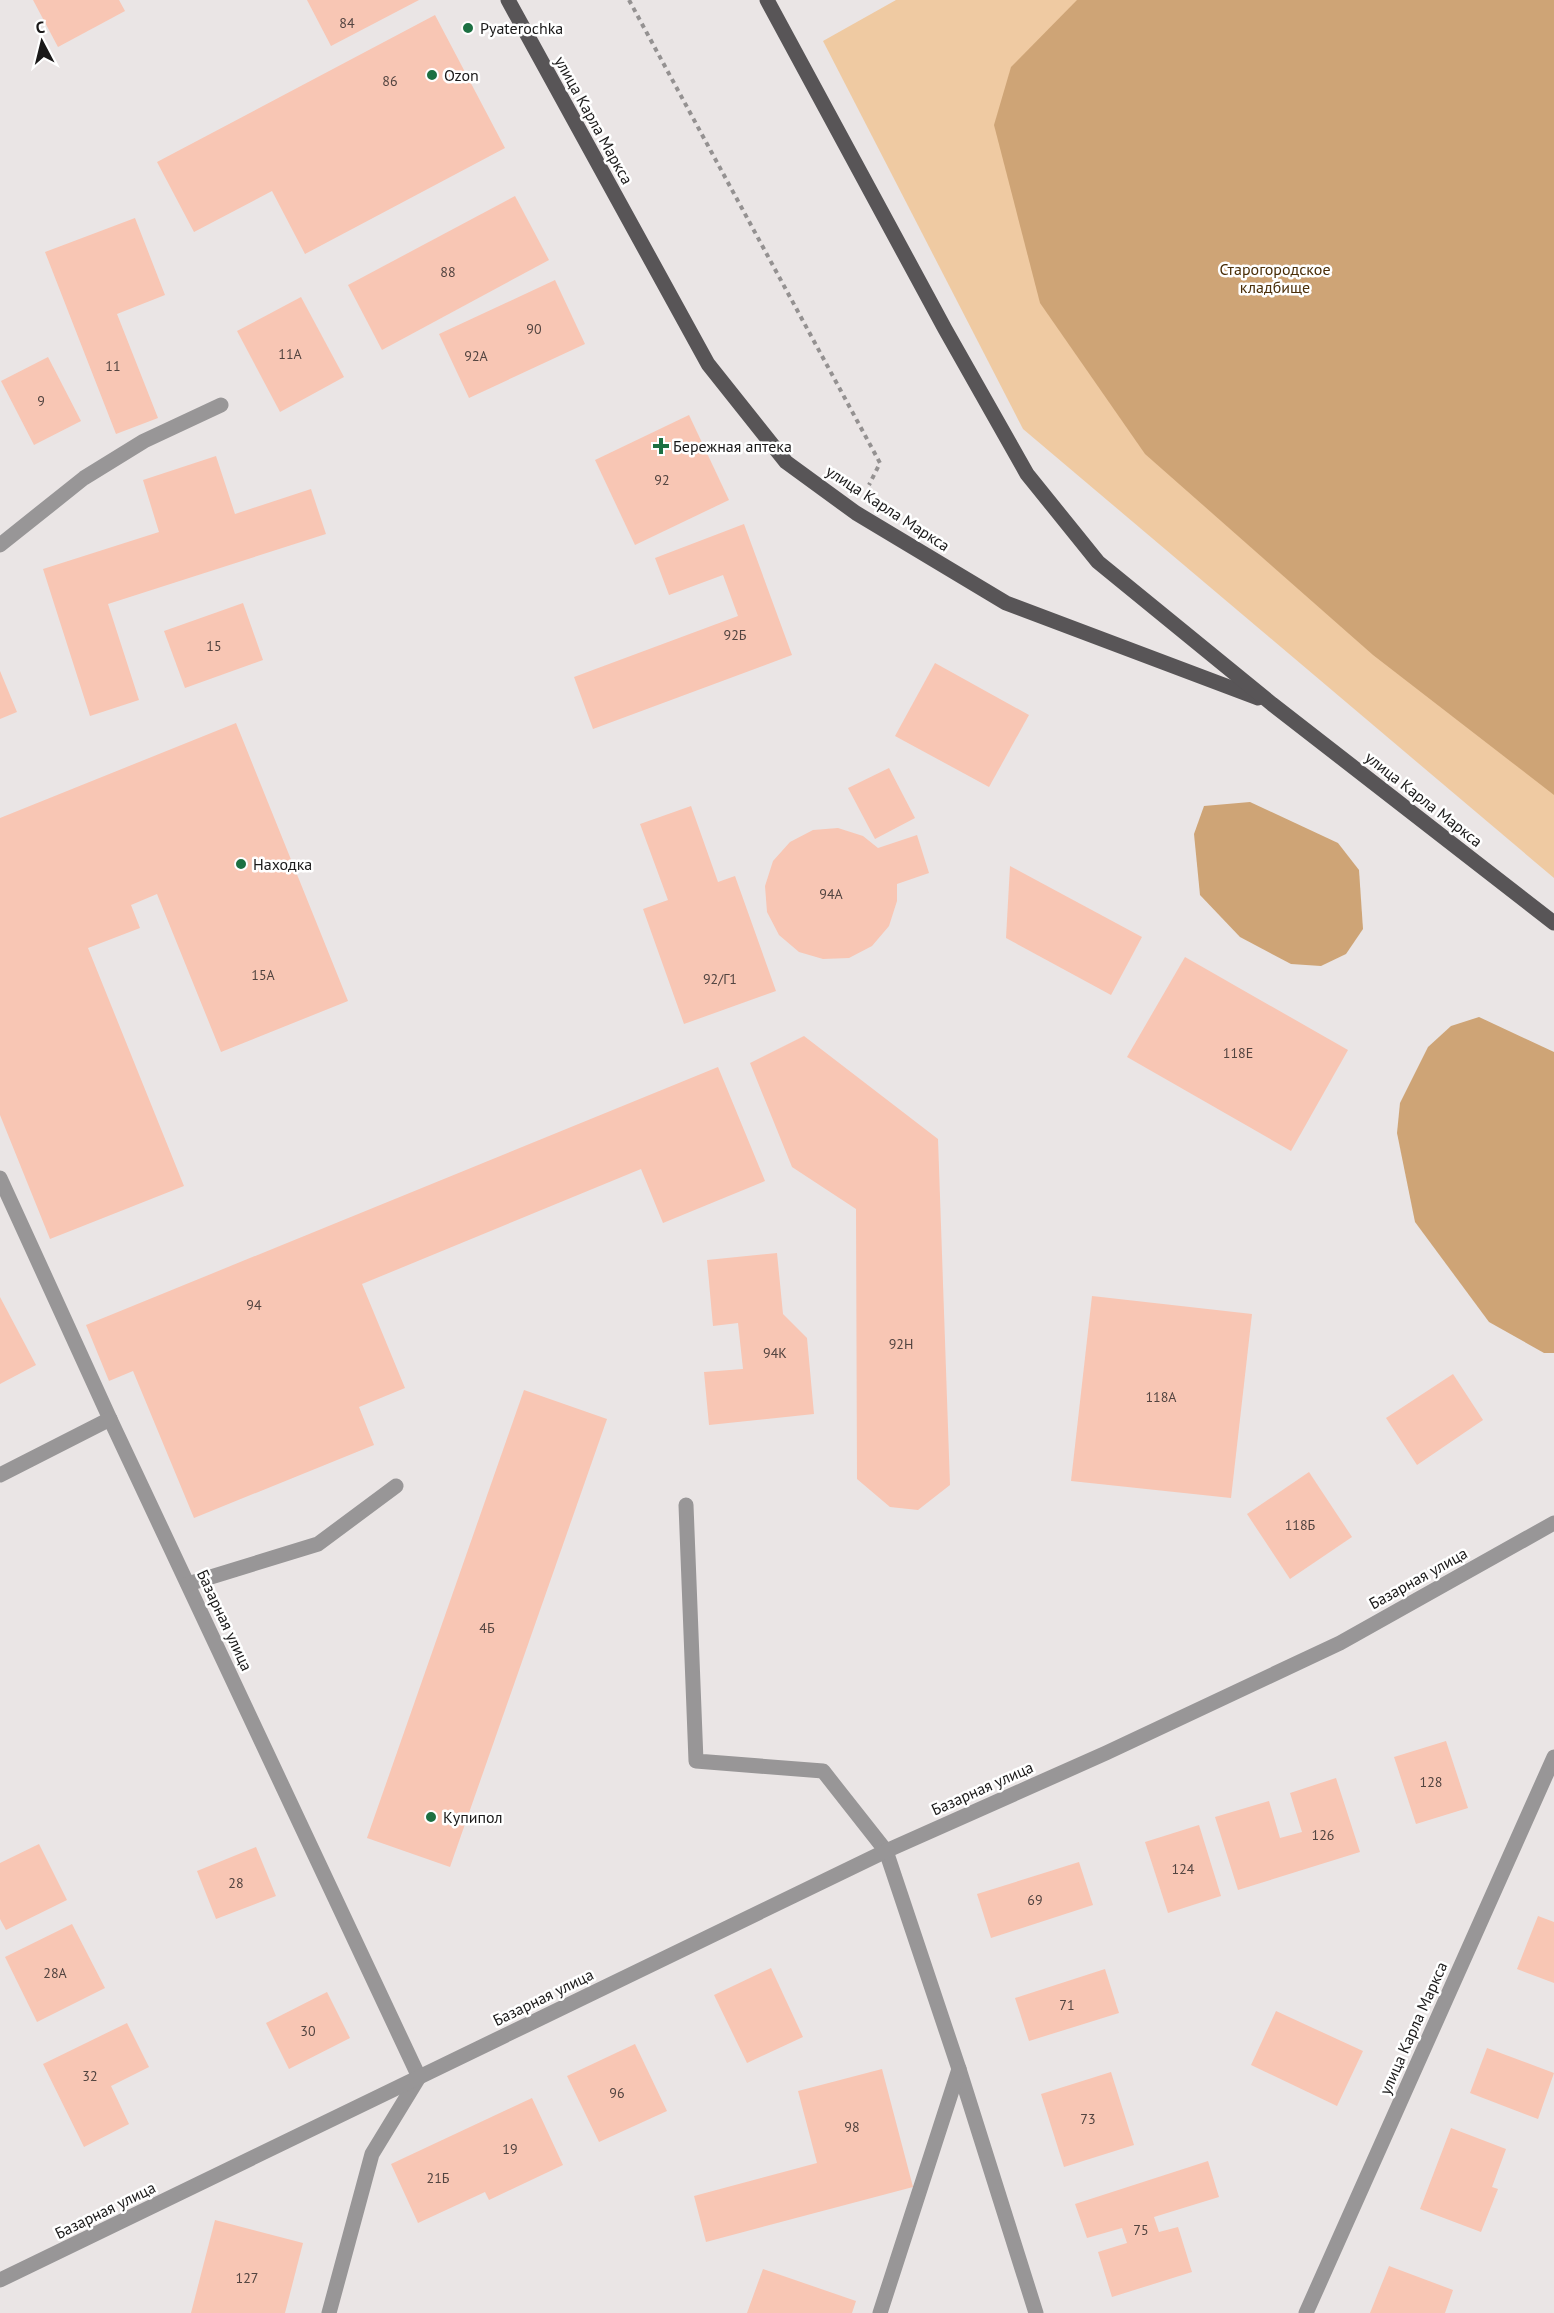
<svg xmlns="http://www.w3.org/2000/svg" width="1554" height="2313" font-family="'PT Sans',sans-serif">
<rect width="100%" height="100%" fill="#eae5e5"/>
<path fill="#efcaa2" d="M 896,0 L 1554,0 L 1554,878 L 1023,429 L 823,41 Z"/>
<g fill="#cea476">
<path d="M 1077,0 L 1554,0 L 1554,795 L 1373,655 L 1145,454 L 1040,303 L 994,125 L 1011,67 Z"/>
<path d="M 1250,802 L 1338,843 L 1359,870 L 1363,929 L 1346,954 L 1321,966 L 1291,964 L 1240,937 L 1200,895 L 1194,834 L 1204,806 Z"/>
<path d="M 1479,1017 L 1554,1052 L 1554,1353 L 1544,1353 L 1489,1322 L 1415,1222 L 1397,1133 L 1400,1103 L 1428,1047 L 1451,1026 Z"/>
</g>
<g fill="#f8c6b4">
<path d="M 33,0 L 119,0 L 125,11 L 58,47 Z"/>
<path d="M 307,0 L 419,0 L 331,46 Z"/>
<path d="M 435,15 L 505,148 L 305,254 L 272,191 L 194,232 L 157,162 Z"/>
<path d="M 515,196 L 549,260 L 382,350 L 348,285 Z"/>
<path d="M 135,218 L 165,295 L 117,314 L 158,418 L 116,434 L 45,252 Z"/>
<path d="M 555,280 L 585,344 L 469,398 L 439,334 Z"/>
<path d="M 301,297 L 344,377 L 280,412 L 237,331 Z"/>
<path d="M 48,357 L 81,421 L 34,445 L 1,381 Z"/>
<path d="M 689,415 L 729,500 L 635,545 L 595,460 Z"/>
<path d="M 216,456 L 235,514 L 311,489 L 326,534 L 108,604 L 139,700 L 90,716 L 43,569 L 159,532 L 143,480 Z"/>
<path d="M 744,524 L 792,655 L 593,729 L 574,677 L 738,616 L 723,575 L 669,595 L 655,558 Z"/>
<path d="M 243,603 L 263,660 L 185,688 L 164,631 Z"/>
<path d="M 935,663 L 1029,715 L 989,787 L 895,736 Z"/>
<path d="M 0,671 L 17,712 L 0,719 Z"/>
<path d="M 236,723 L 348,1001 L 221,1052 L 157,894 L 131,905 L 140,928 L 88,948 L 184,1186 L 50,1239 L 0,1115 L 0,818 Z"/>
<path d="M 889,768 L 915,818 L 875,839 L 848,788 Z"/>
<path d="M 691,806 L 718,882 L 735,876 L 776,991 L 684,1024 L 643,909 L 668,900 L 640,824 Z"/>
<path d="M 838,828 L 863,836 L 878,848 L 917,835 L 929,873 L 897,884 L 897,901 L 889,926 L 872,946 L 849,958 L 823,959 L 799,952 L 779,935 L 767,912 L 765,886 L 773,861 L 790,842 L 813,830 Z"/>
<path d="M 1010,866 L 1142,937 L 1111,995 L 1006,938 Z"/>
<path d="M 1185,957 L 1348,1050 L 1291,1151 L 1127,1057 Z"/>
<path d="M 804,1036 L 938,1139 L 950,1485 L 918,1510 L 890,1507 L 857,1479 L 856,1209 L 792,1167 L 750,1063 Z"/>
<path d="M 718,1067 L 765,1181 L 663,1223 L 641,1169 L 362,1284 L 405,1388 L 359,1407 L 374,1445 L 194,1518 L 133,1371 L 109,1381 L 86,1325 Z"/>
<path d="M 777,1253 L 783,1314 L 807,1338 L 814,1414 L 709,1425 L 704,1372 L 743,1369 L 738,1323 L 713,1326 L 707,1260 Z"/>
<path d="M 1092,1296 L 1252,1314 L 1231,1498 L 1071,1481 Z"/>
<path d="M 0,1297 L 36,1365 L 0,1384 Z"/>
<path d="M 1453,1374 L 1483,1420 L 1417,1465 L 1386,1418 Z"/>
<path d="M 524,1390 L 607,1419 L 450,1867 L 367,1838 Z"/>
<path d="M 1309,1472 L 1352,1537 L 1290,1579 L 1247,1514 Z"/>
<path d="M 1446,1741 L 1468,1808 L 1416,1824 L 1394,1757 Z"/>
<path d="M 1336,1778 L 1360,1852 L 1238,1890 L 1215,1817 L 1269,1801 L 1280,1838 L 1302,1832 L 1290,1793 Z"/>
<path d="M 1199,1825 L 1221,1896 L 1168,1913 L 1145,1842 Z"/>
<path d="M 39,1844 L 67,1900 L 6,1930 L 0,1919 L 0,1863 Z"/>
<path d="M 256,1847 L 276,1896 L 216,1919 L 197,1871 Z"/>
<path d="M 1079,1862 L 1093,1905 L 991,1938 L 977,1894 Z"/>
<path d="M 1538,1916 L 1554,1922 L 1554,1983 L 1517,1969 Z"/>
<path d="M 72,1924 L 105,1988 L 37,2022 L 5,1957 Z"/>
<path d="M 771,1968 L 803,2037 L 747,2063 L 714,1995 Z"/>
<path d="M 1105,1969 L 1119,2013 L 1029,2041 L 1015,1998 Z"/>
<path d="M 327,1992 L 350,2038 L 289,2069 L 266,2023 Z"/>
<path d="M 1276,2011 L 1363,2051 L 1337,2106 L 1251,2065 Z"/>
<path d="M 127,2023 L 149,2067 L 111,2086 L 129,2124 L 84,2147 L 43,2064 Z"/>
<path d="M 635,2044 L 667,2111 L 599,2142 L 567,2076 Z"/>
<path d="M 1487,2048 L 1554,2073 L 1538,2119 L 1470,2093 Z"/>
<path d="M 882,2069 L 913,2187 L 706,2242 L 694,2196 L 817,2163 L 798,2091 Z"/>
<path d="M 1111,2072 L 1134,2145 L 1064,2167 L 1041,2094 Z"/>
<path d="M 532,2098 L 563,2165 L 489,2200 L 485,2192 L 418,2223 L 391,2164 Z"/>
<path d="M 1451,2128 L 1506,2149 L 1492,2187 L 1498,2189 L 1481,2232 L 1420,2209 Z"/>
<path d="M 1208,2161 L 1219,2197 L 1154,2217 L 1159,2232 L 1178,2227 L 1192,2272 L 1112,2297 L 1098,2252 L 1127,2243 L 1122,2228 L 1087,2238 L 1075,2204 Z"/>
<path d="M 215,2220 L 303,2243 L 285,2313 L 191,2313 Z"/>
<path d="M 1389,2266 L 1453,2290 L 1445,2313 L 1370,2313 Z"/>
<path d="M 763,2269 L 856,2301 L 852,2313 L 747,2313 Z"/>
</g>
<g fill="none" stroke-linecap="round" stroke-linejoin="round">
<path stroke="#949191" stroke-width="4" stroke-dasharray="4.5 4.5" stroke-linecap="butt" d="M 629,0 L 880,463 L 869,485"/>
<g stroke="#989697" stroke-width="15">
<path d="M 0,545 L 84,478 L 144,441 L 221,405"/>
<path d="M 0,1178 L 110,1419 L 419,2077 L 372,2154 L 329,2313"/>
<path d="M 0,1475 L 110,1419"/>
<path d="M 686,1505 L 696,1761 L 823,1771 L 886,1851 L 959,2069 L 1036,2313"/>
<path d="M 188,1584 L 318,1544 L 396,1486"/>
<path d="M 0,2280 L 886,1851 L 1106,1753 L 1340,1643 L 1554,1523"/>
<path d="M 880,2313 L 959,2069"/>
<path d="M 1306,2313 L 1554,1757"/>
</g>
<g stroke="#585557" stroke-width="15">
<path d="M 508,0 L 708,364 L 786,462 L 856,513 L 1006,603 L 1258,698"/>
<path d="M 767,0 L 945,329 L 1027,474 L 1098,562 L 1272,704 L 1554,923"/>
</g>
</g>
<g fill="#1c7042" stroke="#fff" stroke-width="2">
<circle cx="468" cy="28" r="6"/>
<circle cx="432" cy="75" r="6"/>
<path d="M658 437h6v6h6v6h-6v6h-6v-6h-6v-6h6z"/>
<circle cx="241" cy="864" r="6"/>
<circle cx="431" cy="1817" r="6"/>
</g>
<g text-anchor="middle" stroke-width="5" stroke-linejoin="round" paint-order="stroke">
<g font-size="14" fill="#524440">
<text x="347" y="28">84</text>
<text x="390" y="86">86</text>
<text x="448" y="277">88</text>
<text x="534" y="334">90</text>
<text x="290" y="359">11А</text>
<text x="476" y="361">92А</text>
<text x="113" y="371">11</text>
<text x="41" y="406">9</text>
<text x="662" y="485">92</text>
<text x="735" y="640">92Б</text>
<text x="214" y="651">15</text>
<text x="831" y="899">94А</text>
<text x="263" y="980">15А</text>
<text x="720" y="984">92/Г1</text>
<text x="1238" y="1058">118Е</text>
<text x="254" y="1310">94</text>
<text x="901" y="1349">92Н</text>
<text x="775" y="1358">94К</text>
<text x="1161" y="1402">118А</text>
<text x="1300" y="1530">118Б</text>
<text x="487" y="1633">4Б</text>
<text x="1431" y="1787">128</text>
<text x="1323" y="1840">126</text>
<text x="1183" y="1874">124</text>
<text x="236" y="1888">28</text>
<text x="1035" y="1905">69</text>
<text x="55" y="1978">28А</text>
<text x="1067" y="2010">71</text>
<text x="308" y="2036">30</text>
<text x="90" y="2081">32</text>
<text x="617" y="2098">96</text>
<text x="1088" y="2124">73</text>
<text x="852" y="2132">98</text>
<text x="510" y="2154">19</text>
<text x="438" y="2183">21Б</text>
<text x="1141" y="2235">75</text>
<text x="247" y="2283">127</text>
</g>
<g font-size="16" fill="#1a1919" stroke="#fff" text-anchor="start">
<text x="480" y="34">Pyaterochka</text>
<text x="444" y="81">Ozon</text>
<text x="673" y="452">Бережная аптека</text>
<text x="253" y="870">Находка</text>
<text x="443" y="1823">Купипол</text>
</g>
<g font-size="16" fill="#1a1919" stroke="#fff">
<text transform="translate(594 120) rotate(61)" y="6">улица Карла Маркса</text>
<text transform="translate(888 508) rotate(33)" y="6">улица Карла Маркса</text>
<text transform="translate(1424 799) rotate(38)" y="6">улица Карла Маркса</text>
<text transform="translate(1418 1578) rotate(-29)" y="6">Базарная улица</text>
<text transform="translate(225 1620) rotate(65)" y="6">Базарная улица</text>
<text transform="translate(982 1788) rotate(-24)" y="6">Базарная улица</text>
<text transform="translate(543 1997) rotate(-26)" y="6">Базарная улица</text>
<text transform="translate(1413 2028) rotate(-66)" y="6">улица Карла Маркса</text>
<text transform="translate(105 2210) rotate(-26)" y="6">Базарная улица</text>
</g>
<g font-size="16" fill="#4a2e08" stroke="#fff">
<text x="1275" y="275">Старогородское<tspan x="1275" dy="18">кладбище</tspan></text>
</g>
</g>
<g transform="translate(42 42) rotate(353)" stroke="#ffffff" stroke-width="4.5" paint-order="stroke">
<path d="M0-4.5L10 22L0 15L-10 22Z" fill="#1a1919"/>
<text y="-9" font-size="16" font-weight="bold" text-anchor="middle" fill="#1a1919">С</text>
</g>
</svg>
